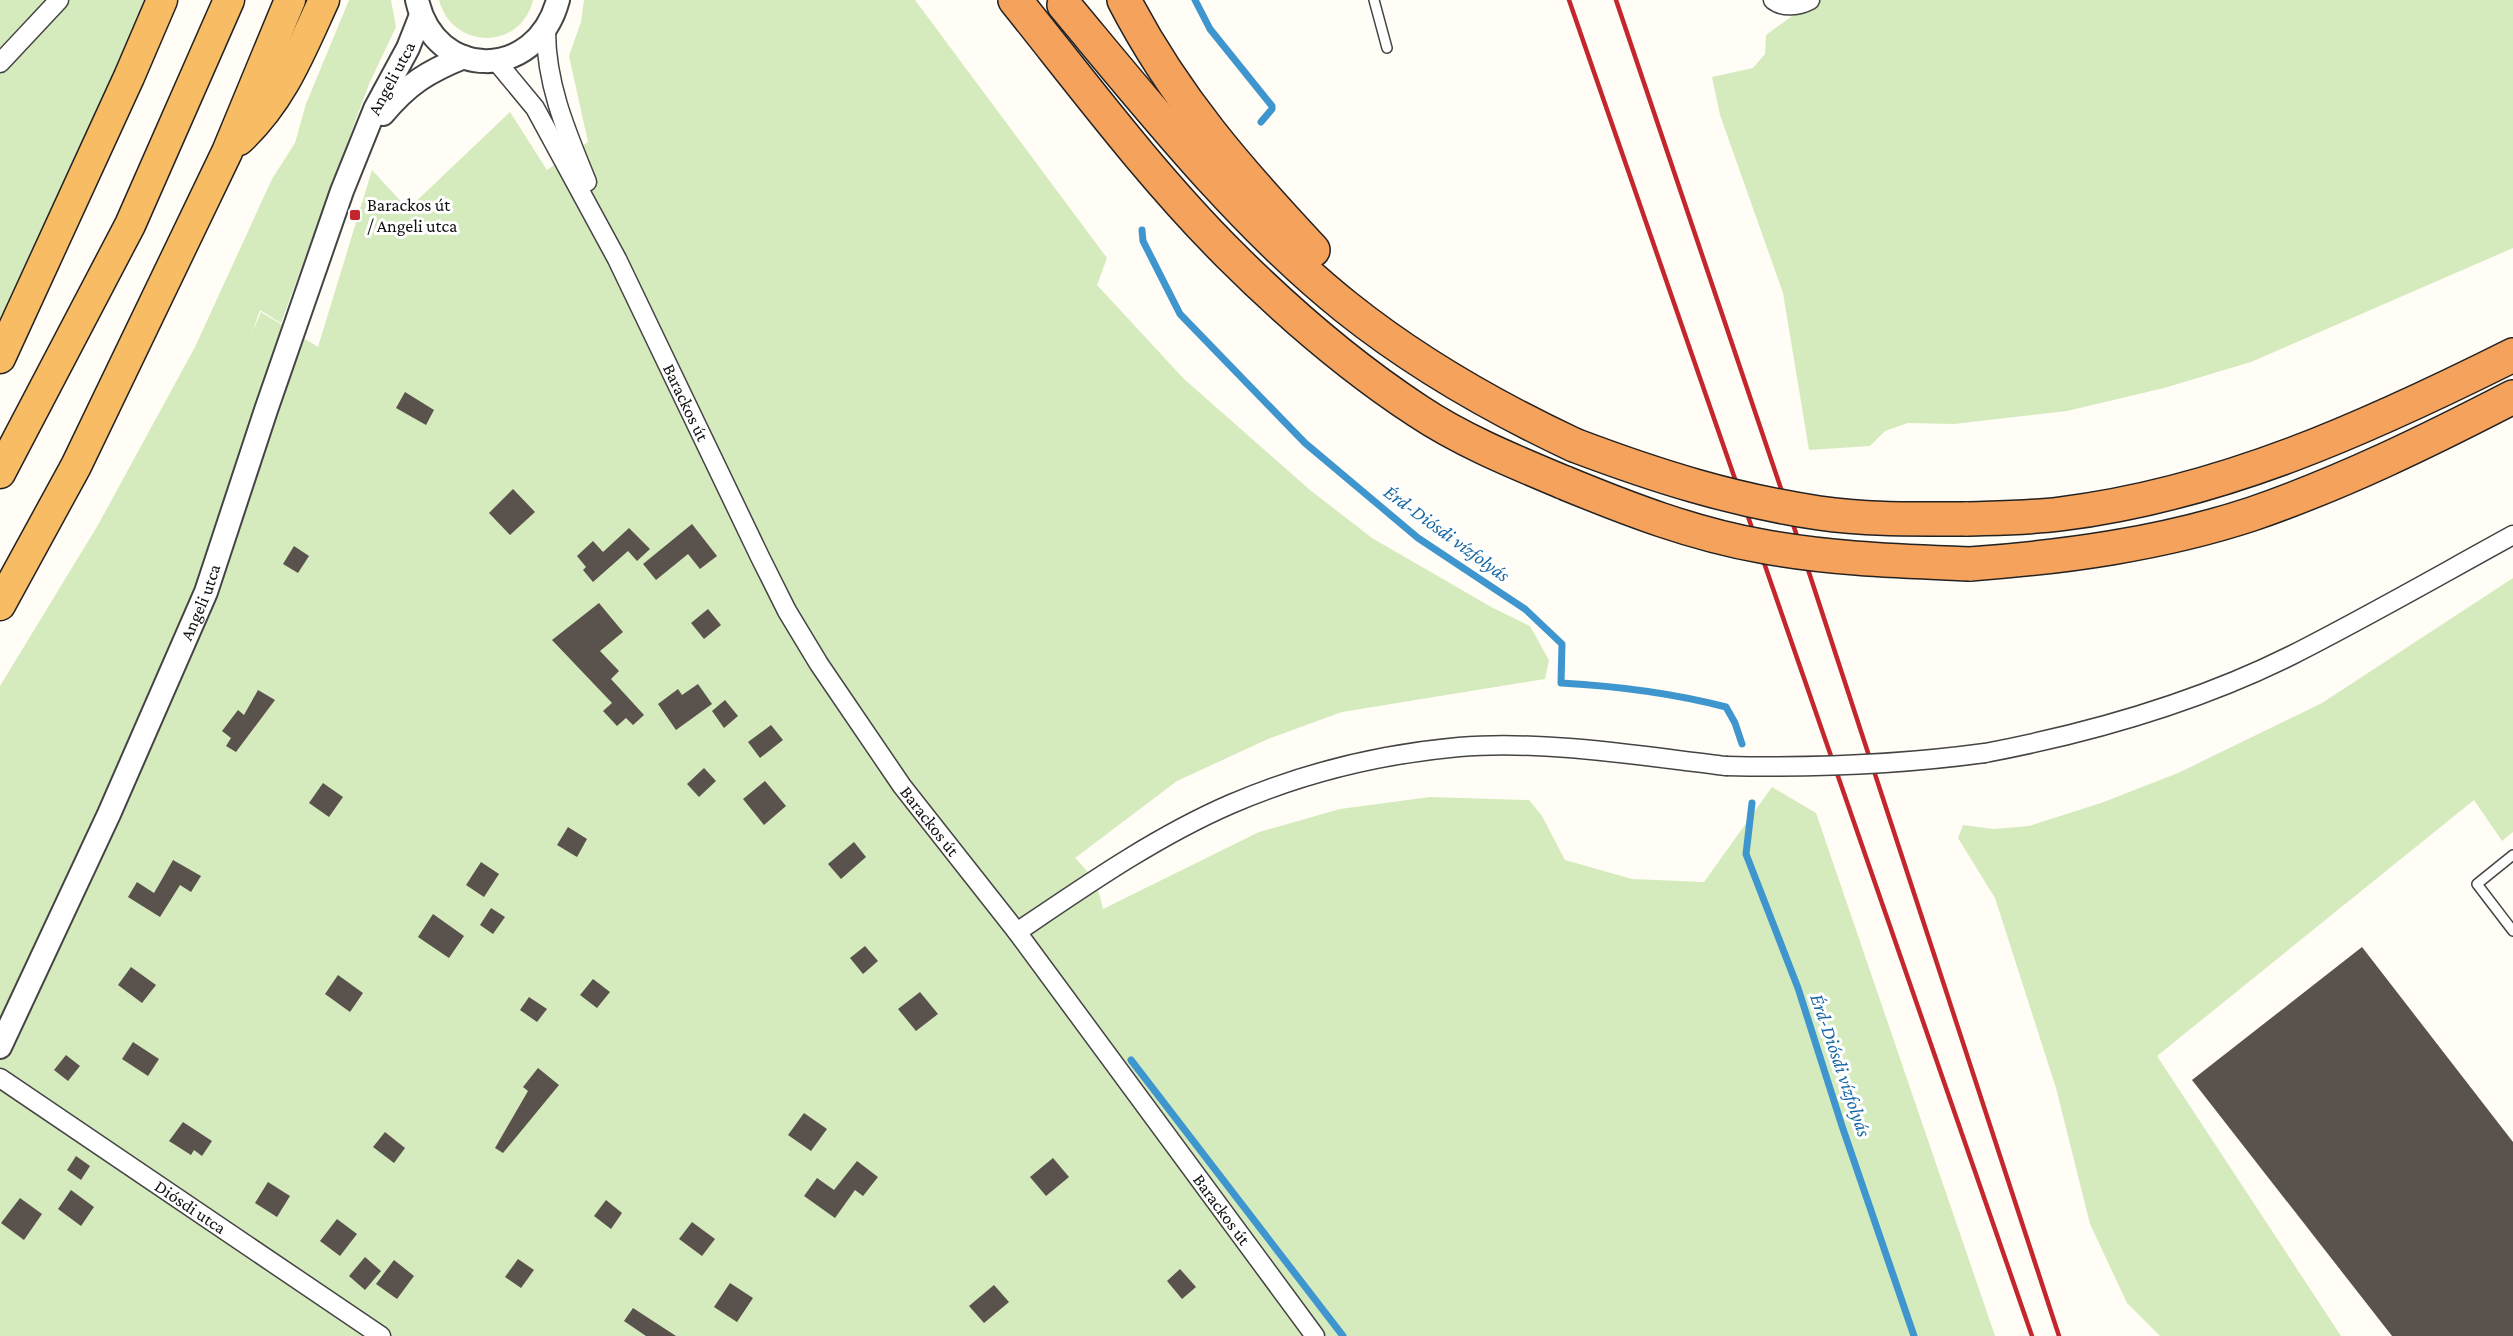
<svg xmlns="http://www.w3.org/2000/svg" width="2513" height="1336" font-family="'Crimson Pro',serif">
<rect width="100%" height="100%" fill="#fffdf5"/>
<g fill="#d5ebbd">
<path d="M 0,0 L 151,0 L 0,335 Z"/>
<path d="M 349,0 L 391,0 L 396,27 L 369,84 L 281,323 L 260,310 L 252,333 L 261,312 L 318,347 L 372,170 L 408,209 L 510,112 L 547,170 L 588,142 L 569,56 L 581,22 L 584,0 L 915,0 L 1107,258 L 1097,285 L 1184,379 L 1310,490 L 1372,538 L 1493,608 L 1530,626 L 1549,660 L 1545,679 L 1342,712 L 1268,739 L 1177,781 L 1075,858 C 1092,875 1098,885 1103,909 L 1259,832 L 1340,809 L 1430,797 L 1529,800 L 1542,816 L 1565,860 L 1632,879 L 1704,882 L 1772,787 L 1816,813 L 1995,1336 L 0,1336 L 0,686 L 98,525 L 195,347 L 272,179 L 295,143 L 306,104 Z"/>
<path d="M 439,0 L 533,0 C 521,51 452,50 439,0 Z"/>
<path d="M 1814,0 L 2513,0 L 2513,248 L 2251,362 L 2164,388 L 2067,411 L 1954,424 L 1908,423 L 1885,431 L 1870,446 L 1809,450 L 1783,293 L 1720,115 L 1712,77 L 1753,68 L 1765,54 L 1766,35 Z"/>
<path d="M 2513,578 L 2513,832 L 2502,841 L 2474,800 L 2157,1056 L 2341,1336 L 2160,1336 L 2127,1303 L 2090,1224 L 2056,1088 L 1995,898 L 1958,838 L 1963,825 L 1994,829 L 2029,826 L 2101,803 L 2178,773 L 2322,703 Z"/>
</g>
<g fill="none" stroke-linecap="round" stroke-linejoin="round">
<g stroke="#3f96cf" stroke-width="7">
<path d="M 1195,0 L 1210,29 L 1272,106 L 1272,109 L 1261,122"/>
<path d="M 1142,230 L 1143,241 L 1180,314 L 1305,443 L 1418,538 L 1525,609 L 1562,644 L 1561,683 C 1616,686 1672,693 1726,707 L 1735,723 L 1742,744"/>
<path d="M 1752,803 L 1746,854 L 1798,988 L 1842,1126 L 1914,1336"/>
<path d="M 1131,1060 L 1343,1336"/>
</g>
</g>
<g fill="#5a524d">
<path d="M 405,392 L 434,410 L 426,425 L 396,408 Z"/>
<path d="M 513,489 L 535,512 L 510,535 L 489,513 Z"/>
<path d="M 692,524 L 717,556 L 700,569 L 688,554 L 656,580 L 643,564 Z"/>
<path d="M 629,528 L 650,549 L 637,561 L 628,551 L 593,582 L 583,570 L 586,567 L 577,556 L 593,541 L 603,552 Z"/>
<path d="M 294,546 L 309,556 L 298,573 L 283,564 Z"/>
<path d="M 599,603 L 623,632 L 600,651 L 619,671 L 611,679 L 644,715 L 633,725 L 626,718 L 617,726 L 603,711 L 612,703 L 552,640 Z"/>
<path d="M 708,609 L 721,625 L 704,639 L 691,623 Z"/>
<path d="M 698,684 L 712,704 L 676,730 L 658,704 L 678,689 L 682,695 Z"/>
<path d="M 258,690 L 275,700 L 236,752 L 226,746 L 231,738 L 222,731 L 238,710 L 244,715 Z"/>
<path d="M 725,700 L 738,716 L 724,728 L 712,711 Z"/>
<path d="M 771,725 L 783,740 L 760,758 L 748,742 Z"/>
<path d="M 704,768 L 716,781 L 699,797 L 687,784 Z"/>
<path d="M 765,781 L 786,806 L 764,825 L 743,799 Z"/>
<path d="M 323,783 L 343,797 L 329,817 L 309,803 Z"/>
<path d="M 568,827 L 587,839 L 577,857 L 557,845 Z"/>
<path d="M 854,842 L 866,857 L 841,879 L 828,864 Z"/>
<path d="M 173,860 L 201,876 L 191,892 L 180,885 L 160,917 L 128,897 L 137,882 L 154,893 Z"/>
<path d="M 481,862 L 499,874 L 484,897 L 466,885 Z"/>
<path d="M 491,908 L 505,917 L 493,934 L 480,925 Z"/>
<path d="M 433,914 L 464,936 L 449,958 L 418,937 Z"/>
<path d="M 865,946 L 878,961 L 863,974 L 850,958 Z"/>
<path d="M 2362,947 L 2513,1142 L 2513,1336 L 2392,1336 L 2192,1080 Z"/>
<path d="M 131,967 L 156,985 L 142,1003 L 118,985 Z"/>
<path d="M 338,975 L 363,993 L 350,1012 L 325,994 Z"/>
<path d="M 593,979 L 610,992 L 597,1008 L 580,995 Z"/>
<path d="M 920,992 L 938,1014 L 916,1031 L 898,1009 Z"/>
<path d="M 529,997 L 547,1009 L 537,1022 L 520,1010 Z"/>
<path d="M 133,1042 L 159,1059 L 148,1076 L 122,1059 Z"/>
<path d="M 66,1055 L 80,1066 L 68,1081 L 54,1070 Z"/>
<path d="M 538,1068 L 559,1085 L 503,1153 L 495,1148 L 528,1091 L 523,1087 Z"/>
<path d="M 804,1113 L 827,1129 L 811,1151 L 788,1135 Z"/>
<path d="M 183,1122 L 212,1141 L 202,1156 L 194,1150 L 191,1155 L 169,1141 Z"/>
<path d="M 385,1132 L 405,1148 L 394,1163 L 373,1147 Z"/>
<path d="M 76,1156 L 90,1166 L 81,1180 L 67,1170 Z"/>
<path d="M 1053,1158 L 1069,1177 L 1046,1196 L 1030,1177 Z"/>
<path d="M 857,1161 L 878,1177 L 863,1196 L 855,1190 L 835,1218 L 804,1196 L 817,1178 L 834,1190 Z"/>
<path d="M 268,1182 L 290,1196 L 277,1217 L 255,1203 Z"/>
<path d="M 71,1190 L 94,1207 L 81,1226 L 58,1209 Z"/>
<path d="M 20,1198 L 42,1214 L 24,1240 L 1,1223 Z"/>
<path d="M 606,1200 L 622,1213 L 611,1229 L 594,1216 Z"/>
<path d="M 337,1219 L 357,1234 L 340,1256 L 320,1241 Z"/>
<path d="M 692,1222 L 715,1239 L 702,1256 L 679,1239 Z"/>
<path d="M 365,1257 L 381,1271 L 365,1290 L 349,1276 Z"/>
<path d="M 518,1259 L 534,1270 L 521,1288 L 505,1277 Z"/>
<path d="M 394,1260 L 414,1276 L 397,1299 L 376,1284 Z"/>
<path d="M 1180,1269 L 1196,1287 L 1182,1299 L 1167,1281 Z"/>
<path d="M 730,1283 L 753,1298 L 737,1322 L 714,1307 Z"/>
<path d="M 994,1285 L 1009,1302 L 984,1323 L 969,1306 Z"/>
<path d="M 633,1308 L 676,1336 L 646,1336 L 624,1321 Z"/>
</g>
<g fill="none" stroke-linecap="round" stroke-linejoin="round">
<g stroke="#444" stroke-width="12">
<g id="service">
<path d="M 1374,0 L 1387,48"/>
<path d="M 2513,855 L 2477,884 L 2513,931"/>
</g>
</g>
<g stroke="#444" stroke-width="21">
<g id="minor">
<path d="M 1773,0 C 1783,8 1799,6 1810,0"/>
<path d="M 546,31 C 546,85 567,133 587,182"/>
<path id="s1" d="M 496,61 L 535,108 L 617,259 L 760,557 L 787,611 L 819,664 L 902,786 L 1017,932 L 1315,1336"/>
<path d="M 0,63 L 59,0"/>
<path d="M 1985,753 C 2090,733 2196,703 2292,655 C 2367,617 2440,575 2513,535"/>
<path d="M 1017,932 C 1085,886 1155,837 1231,804 C 1303,773 1382,754 1459,747 C 1545,740 1641,756 1726,766"/>
<path id="s2" d="M 0,1078 L 381,1336"/>
</g>
</g>
<g stroke="#444" stroke-width="26">
<g id="tertiary">
<path d="M 417,0 C 435,81 536,82 558,0"/>
<path d="M 383,114 C 408,84 427,72 464,57"/>
<path id="s3" d="M 0,1047 L 109,814 L 206,592 L 266,410 L 342,191 L 375,109 L 408,48 L 421,15"/>
</g>
</g>
<g stroke="#222" stroke-width="33">
<g id="trunk">
<path d="M 239,140 C 282,100 300,52 324,0"/>
<path d="M 0,358 L 129,77 L 162,0"/>
<path d="M 0,473 L 130,225 L 229,0"/>
<path d="M 0,605 L 76,466 L 227,152 L 290,0"/>
</g>
</g>
<g stroke="#222" stroke-width="36">
<g id="motorway">
<path d="M 1015,0 C 1084,86 1151,176 1229,254 C 1286,311 1351,367 1418,411 C 1463,441 1515,462 1565,483"/>
<path d="M 1124,0 C 1174,97 1239,171 1313,250"/>
<path d="M 1064,5 C 1150,108 1241,223 1346,307 C 1416,363 1493,407 1574,445"/>
<path d="M 1965,519 C 1997,518 2029,518 2060,514 C 2222,494 2369,427 2513,355"/>
<path d="M 1970,564 C 2065,557 2161,544 2252,514 C 2342,483 2428,441 2513,397"/>
</g>
</g>
<use href="#service" stroke="#fff" stroke-width="9"/>
<use href="#minor" stroke="#fff" stroke-width="18"/>
<use href="#tertiary" stroke="#fff" stroke-width="22"/>
<use href="#trunk" stroke="#f7bc64" stroke-width="30"/>
<use href="#motorway" stroke="#f5a25d" stroke-width="33"/>
<g stroke="#c4262e" stroke-width="4.5">
<path d="M 1569,0 L 2032,1336"/>
<path d="M 1616,0 L 1799,542 L 2059,1336"/>
</g>
<g stroke="#444" stroke-width="21" stroke-linecap="butt">
<path id="minor-bridge" d="M 1726,766 C 1815,768 1897,765 1985,753"/>
</g>
<g stroke="#222" stroke-width="36" stroke-linecap="butt">
<g id="motorway-bridge">
<path d="M 1574,445 C 1656,476 1732,500 1819,513 C 1867,520 1917,519 1965,519"/>
<path d="M 1565,483 C 1628,509 1693,534 1761,546 C 1830,559 1900,561 1970,564"/>
</g>
</g>
<use href="#minor-bridge" stroke="#fff" stroke-width="18"/>
<use href="#motorway-bridge" stroke="#f5a25d" stroke-width="33"/>
</g>
<rect fill="#c4262e" stroke="#fff" stroke-width="2" x="349" y="209" width="12" height="12" rx="3"/>
<g text-anchor="middle" stroke-width="6" stroke-linejoin="round" paint-order="stroke">
<g font-size="18" fill="#111" stroke="#fff">
<text dy="6" stroke="none"><textPath href="#s3" startOffset="1046">Angeli utca</textPath></text>
<text dy="6" stroke="none"><textPath href="#s1" startOffset="392">Barackos út</textPath></text>
<text dy="6" stroke="none"><textPath href="#s3" startOffset="488">Angeli utca</textPath></text>
<text dy="6" stroke="none"><textPath href="#s1" startOffset="878">Barackos út</textPath></text>
<text dy="6" stroke="none"><textPath href="#s2" startOffset="230">Diósdi utca</textPath></text>
<text dy="6" stroke="none"><textPath href="#s1" startOffset="1364">Barackos út</textPath></text>
</g>
<g font-size="18" fill="#111" stroke="#fff" text-anchor="start">
<text x="367" y="211">Barackos út<tspan x="367" dy="21">/ Angeli utca</tspan></text>
</g>
<g font-size="20" font-style="italic" fill="#1768a6" stroke="#fff">
<text transform="translate(1447 533) rotate(36)" y="7">Érd-Diósdi vízfolyás</text>
<text transform="translate(1841 1065) rotate(71)" y="7">Érd-Diósdi vízfolyás</text>
</g>
</g>
</svg>
